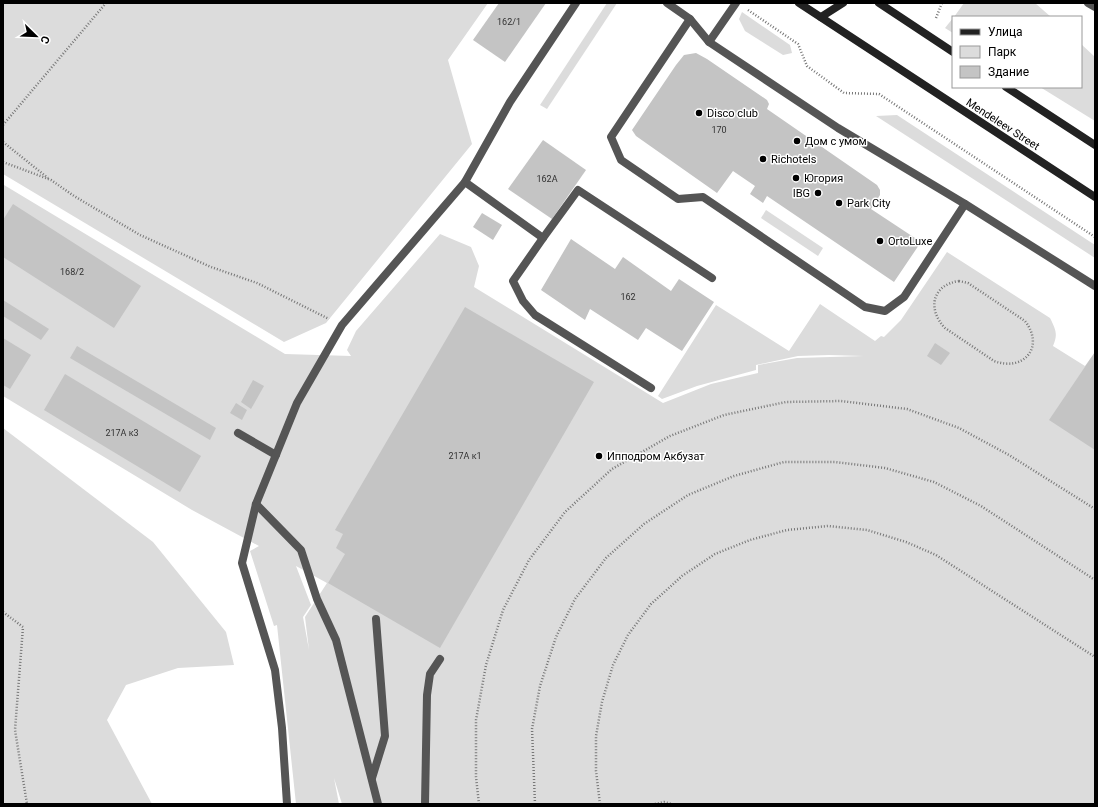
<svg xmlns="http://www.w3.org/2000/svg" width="1098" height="807" font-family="Roboto,sans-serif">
<rect width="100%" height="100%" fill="#fff"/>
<g fill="#dcdcdc" fill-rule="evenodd">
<path d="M 3,3 L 488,3 L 448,60 L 472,144 L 326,323 L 284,342 L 3,174 Z"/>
<path d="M 607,3 L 617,3 L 547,109 L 540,105 Z"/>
<path d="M 964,3 L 1035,3 L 1051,17 L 954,17 Z"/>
<path d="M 742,12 L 790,45 L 792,53 L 783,55 L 745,31 L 739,19 Z"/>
<path d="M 953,18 L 953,33 L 945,28 Z"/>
<path d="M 1081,44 L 1095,57 L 1095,121 L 1040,87 L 1081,87 Z"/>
<path d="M 897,115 L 1095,245 L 1095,258 L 876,116 Z"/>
<path d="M 4,185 L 285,354 L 351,356 L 347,350 L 356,331 L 440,234 L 471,247 L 479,266 L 474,287 L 663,403 L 711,384 L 758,373 L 758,365 L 797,358 L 864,356 L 829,355 L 798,356 L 756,365 L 756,370 L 697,386 L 662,399 L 658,396 L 716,305 L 789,351 L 820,304 L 875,341 L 881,336 L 884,337 L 901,320 L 947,252 L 1050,318 C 1056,330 1058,334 1053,346 L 1085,366 L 1095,352 L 1095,804 L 342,804 L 334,778 L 339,804 L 296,804 L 277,625 L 274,626 L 250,551 L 259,546 L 192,510 L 3,396 L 3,187 ZM 296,566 L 327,583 L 305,617 L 309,650 L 303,617 L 311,605 Z"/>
<path d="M 766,210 L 823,248 L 818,256 L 761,218 Z"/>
<path d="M 3,428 L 153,542 L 226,632 L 234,665 L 178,668 L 126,685 L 107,720 L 152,804 L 3,804 Z"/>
</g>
<g fill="#c4c4c4">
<path d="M 499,3 L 546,3 L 505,62 L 473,40 Z"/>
<path d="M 696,53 L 707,59 L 767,100 L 769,104 L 767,109 L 877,185 L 880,190 L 880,195 L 871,209 L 921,242 L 894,282 L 767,196 L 763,203 L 750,194 L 755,186 L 733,171 L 717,193 L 636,136 L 632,130 L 676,65 L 684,55 Z"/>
<path d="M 543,140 L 586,170 L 552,219 L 508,189 Z"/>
<path d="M 13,204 L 141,286 L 114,328 L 3,257 L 3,220 Z"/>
<path d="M 482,213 L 502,225 L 493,240 L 473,227 Z"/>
<path d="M 571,239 L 615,269 L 623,257 L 671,291 L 679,279 L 714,302 L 682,351 L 646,328 L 638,340 L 590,309 L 585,320 L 541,290 Z"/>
<path d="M 3,300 L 49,329 L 41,340 L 3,316 Z"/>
<path d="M 465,307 L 594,382 L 440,648 L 328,583 L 345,554 L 336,548 L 343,534 L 335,530 Z"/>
<path d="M 3,338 L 31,355 L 10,389 L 3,385 Z"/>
<path d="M 935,343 L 950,353 L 941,365 L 927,356 Z"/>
<path d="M 77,346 L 216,428 L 210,440 L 70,358 Z"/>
<path d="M 1095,352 L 1095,450 L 1049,420 Z"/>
<path d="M 65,374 L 201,456 L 180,492 L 44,410 Z"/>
<path d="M 253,380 L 264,386 L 251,409 L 241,402 Z"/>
<path d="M 236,403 L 247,410 L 242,420 L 230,413 Z"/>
</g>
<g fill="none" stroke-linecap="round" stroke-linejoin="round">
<g stroke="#777" stroke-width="2.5" stroke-dasharray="1 2" stroke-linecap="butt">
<path d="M 748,10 L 798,44 L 807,66 L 844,93 L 879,94 L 1095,237"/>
<path d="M 936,18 L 942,3"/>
<path d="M 3,125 L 106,3"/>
<path d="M 3,142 L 48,178"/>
<path d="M 3,162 L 51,180 L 74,196 L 140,235 L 211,267 L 257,283 L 329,319"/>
<path d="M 959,281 L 968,283 L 1025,321 C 1045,347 1024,372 994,361 L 945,328 C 927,309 932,285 959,281 Z"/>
<path d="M 3,612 L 23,627 L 15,730 L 27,804"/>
<path d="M 479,804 L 476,777 L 476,720 L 486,665 L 503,610 L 529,560 L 565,512 L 612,469 L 670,436 L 724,415 L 786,402 L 841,401 L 907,409 L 959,428 L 1009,455 L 1095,509"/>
<path d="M 535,804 L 532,729 L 540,686 L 556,637 L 575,599 L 606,558 L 644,524 L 688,495 L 734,476 L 784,462 L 835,462 L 885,468 L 934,482 L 981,506 L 1095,580"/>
<path d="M 600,804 L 596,771 L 596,736 L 602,702 L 613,665 L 628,635 L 651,604 L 682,576 L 715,554 L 750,540 L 787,530 L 828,526 L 867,530 L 906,542 L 936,555 L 1095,657"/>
<path d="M 655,804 L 664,802 L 672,804"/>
</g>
<g stroke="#555" stroke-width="8">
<path d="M 667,3 L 690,19 L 709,42 L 838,128 L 965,204 L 1095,286"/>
<path d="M 1088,3 L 1095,7"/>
<path d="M 690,19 L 611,137 L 621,160 L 678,199 L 703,197 L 865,307 L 885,311 L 904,297 L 965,204"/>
<path d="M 709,42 L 736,3"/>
<path d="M 465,182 L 543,238 L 578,190 L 712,278"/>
<path d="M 543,238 L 513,281 L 523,301 L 535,315 L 651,388"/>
<path d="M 238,433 L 276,455"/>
<path d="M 256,504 L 301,550 L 317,599 L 336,640 L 378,804"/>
<path d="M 372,778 L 385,736 L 376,619"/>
<path d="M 287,804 L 282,728 L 275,670 L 242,563 L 256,504 L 297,403 L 342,325 L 465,182 L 510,102 L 576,3"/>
<path d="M 425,804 L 427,695 L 430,674 L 440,659"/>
</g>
<g stroke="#222" stroke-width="8">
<path d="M 799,3 L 1095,197"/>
<path d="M 879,3 L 953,52"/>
<path d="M 821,17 L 843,3"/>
<path d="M 1006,87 L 1095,145"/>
</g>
</g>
<g fill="#000" stroke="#fff" stroke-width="1.5">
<circle cx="699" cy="113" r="4"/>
<circle cx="797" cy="141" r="4"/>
<circle cx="763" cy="159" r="4"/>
<circle cx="796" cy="178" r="4"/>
<circle cx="818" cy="193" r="4"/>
<circle cx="839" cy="203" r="4"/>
<circle cx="880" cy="241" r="4"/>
<circle cx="599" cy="456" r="4"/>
</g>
<g text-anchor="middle" stroke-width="3" stroke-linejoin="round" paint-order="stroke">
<g font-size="9" fill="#313131">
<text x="509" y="25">162/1</text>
<text x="719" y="133">170</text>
<text x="547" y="182">162А</text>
<text x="72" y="275">168/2</text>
<text x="628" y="300">162</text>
<text x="122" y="436">217А к3</text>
<text x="465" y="459">217А к1</text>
</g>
<g font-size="11" fill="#000" stroke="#fff" text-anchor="start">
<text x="707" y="117">Disco club</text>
<text x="805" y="145">Дом с умом</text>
<text x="771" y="163">Richotels</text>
<text x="804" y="182">Югория</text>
<text x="810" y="197" text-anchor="end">IBG</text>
<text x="847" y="207">Park City</text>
<text x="888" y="245">OrtoLuxe</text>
<text x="607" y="460">Ипподром Акбузат</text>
</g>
<g font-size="11" fill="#000" stroke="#fff">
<text transform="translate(1003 124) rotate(33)" y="4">Mendeleev Street</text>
</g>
</g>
<rect width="1098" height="807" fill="none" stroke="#000000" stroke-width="8"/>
<rect x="952" y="16" width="130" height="72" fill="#ffffff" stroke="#999999"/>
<rect x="960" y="29" width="20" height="6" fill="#222222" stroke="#999999"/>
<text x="988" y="36" font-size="12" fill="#000000">Улица</text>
<rect x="960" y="46" width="20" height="12" fill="#dcdcdc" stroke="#999999"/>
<text x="988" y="56" font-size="12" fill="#000000">Парк</text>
<rect x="960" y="66" width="20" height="12" fill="#c4c4c4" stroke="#999999"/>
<text x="988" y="76" font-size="12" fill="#000000">Здание</text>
<g transform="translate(36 36) rotate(113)" stroke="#ffffff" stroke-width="3" paint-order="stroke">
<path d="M0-3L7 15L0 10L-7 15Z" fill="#000000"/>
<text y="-6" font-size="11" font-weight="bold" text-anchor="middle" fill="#000000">С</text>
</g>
</svg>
